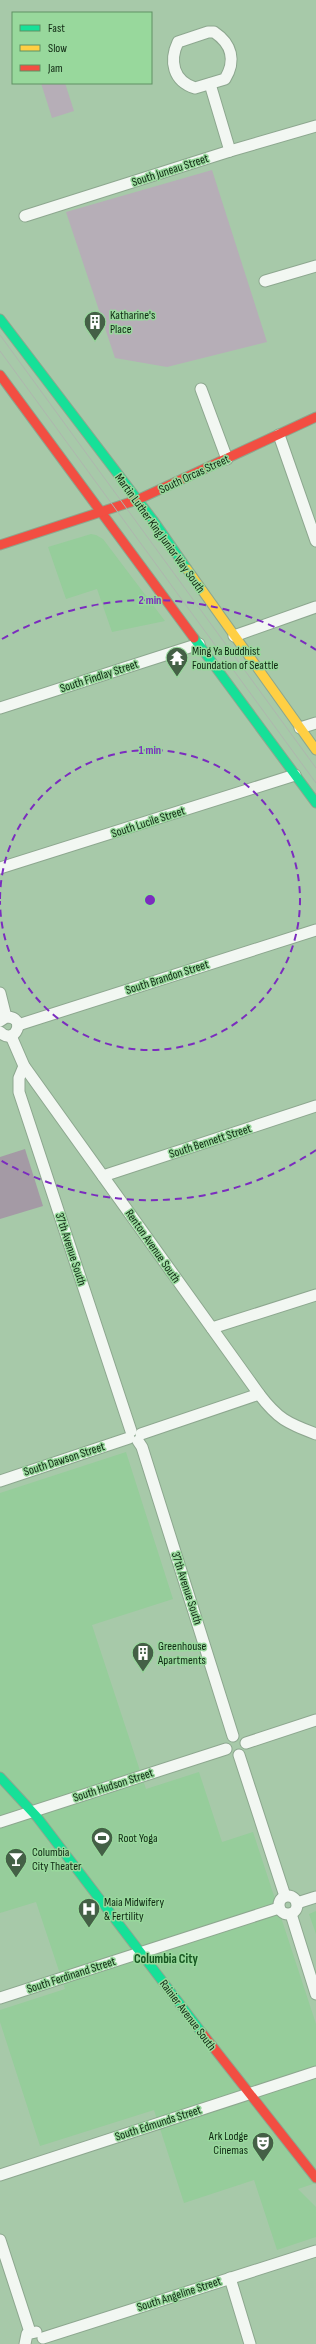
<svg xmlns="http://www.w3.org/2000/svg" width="316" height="2344" font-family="'Sofia Sans Condensed',sans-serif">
<rect width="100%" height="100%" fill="#a7c9a9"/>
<g fill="#96cd9b">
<path d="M 91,534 L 96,535 L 103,539 L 165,621 L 112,632 L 97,589 L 66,599 L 48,547 Z"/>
<path d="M 126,1452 L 173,1599 L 92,1625 L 146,1789 L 199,1772 L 222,1842 L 253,1832 L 316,2024 L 316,2183 L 298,2189 L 316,2207 L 316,2237 L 277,2250 L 254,2180 L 184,2203 L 154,2110 L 40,2146 L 0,2022 L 0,2010 L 65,1989 L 36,1902 L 0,1913 L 0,1493 Z"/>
<path d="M 316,1911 L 316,1934 L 309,1914 Z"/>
</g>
<g fill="#b6aeb7">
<path d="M 41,83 L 65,83 L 74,111 L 52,118 Z"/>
<path d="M 212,170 L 267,342 L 167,367 L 115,358 L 66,212 Z"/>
</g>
<path fill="#a49aa5" d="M 25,1149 L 43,1206 L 0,1219 L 0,1157 Z"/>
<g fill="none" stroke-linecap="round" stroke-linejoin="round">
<g stroke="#8da78f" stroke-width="13">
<g id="street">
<path d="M 208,32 L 214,32 C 232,44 236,61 225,79 L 195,88 C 173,81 169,61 178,42 Z"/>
<path d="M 210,84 L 230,151"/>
<path d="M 25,216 L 230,151 L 316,126"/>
<path d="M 265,281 L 316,266"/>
<path d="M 201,389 L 227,459"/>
<path d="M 279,435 L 316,541"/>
<path d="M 234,636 L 316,607"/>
<path d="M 0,708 L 199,644"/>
<path d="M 300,728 L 316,723"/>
<path d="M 0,868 L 295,775"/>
<path d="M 0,993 L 6,1017"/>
<path d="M 0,1021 L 6,1017 C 28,1016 15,1047 0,1032"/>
<path d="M 18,1025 L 316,930"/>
<path d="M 11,1036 L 24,1066 L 259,1394 C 278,1419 287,1423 316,1434"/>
<path d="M 24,1066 L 19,1078 L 19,1092 L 131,1431"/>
<path d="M 103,1176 L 316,1106"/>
<path d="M 212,1328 L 316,1295"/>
<path d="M 141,1434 L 259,1394"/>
<path d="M 138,1441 L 142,1447 L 233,1736"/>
<path d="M 0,1481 L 129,1438"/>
<path d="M 246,1743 L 316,1720"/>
<path d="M 239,1755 L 285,1896"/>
<path d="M 0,1822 L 226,1749"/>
<circle cx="288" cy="1905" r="9"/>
<path d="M 297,1903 L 316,1897"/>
<path d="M 291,1914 L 316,1994"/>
<path d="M 0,1998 L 279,1908"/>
<path d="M 0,2175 L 316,2072"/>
<path d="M 0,2240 L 30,2332"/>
<path d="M 230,2278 L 250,2344"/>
<path d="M 43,2338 L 316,2251"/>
<path d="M 25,2344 L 27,2334 L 36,2332"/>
</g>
</g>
<g stroke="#8da78f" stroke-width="11">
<g id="fast">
<path d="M 0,319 L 153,520 L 187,569"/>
<path d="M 194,638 L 316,803"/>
<path d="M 0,1777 L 37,1817 L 202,2033"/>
</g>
</g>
<g stroke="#8da78f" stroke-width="11">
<path id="slow" d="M 187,569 L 316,750"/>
</g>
<g stroke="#8da78f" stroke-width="11">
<g id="jam">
<path d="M 0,375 L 194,638"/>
<path d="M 0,545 L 137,500 L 316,417"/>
<path d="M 202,2033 L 316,2178"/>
</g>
</g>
<use href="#street" stroke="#f2f7f2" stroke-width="11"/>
<use href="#fast" stroke="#16e098" stroke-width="9"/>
<use href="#slow" stroke="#ffcf43" stroke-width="9"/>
<use href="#jam" stroke="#f24e42" stroke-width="9"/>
<g stroke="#aeb6ae" stroke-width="1">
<path d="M 0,335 L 316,768"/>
<path d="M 0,351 L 316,783"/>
</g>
</g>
<g fill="none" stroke="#7b2cbf" stroke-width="2" stroke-dasharray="7 5">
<path d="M0 899A150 150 0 1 1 0 901"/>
<path d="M316 1150A300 300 0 0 1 0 1160M2 639A300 300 0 0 1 316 650"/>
</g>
<defs>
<g id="building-pin" transform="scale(1.15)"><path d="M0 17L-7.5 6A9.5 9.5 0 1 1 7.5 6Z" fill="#446046" stroke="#98d89c"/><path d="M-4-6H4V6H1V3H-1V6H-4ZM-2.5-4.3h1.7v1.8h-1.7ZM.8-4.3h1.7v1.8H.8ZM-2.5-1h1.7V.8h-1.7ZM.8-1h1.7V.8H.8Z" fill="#fff"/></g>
<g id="temple-pin" transform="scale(1.15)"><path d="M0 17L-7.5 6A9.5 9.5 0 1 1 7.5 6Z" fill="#446046" stroke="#98d89c"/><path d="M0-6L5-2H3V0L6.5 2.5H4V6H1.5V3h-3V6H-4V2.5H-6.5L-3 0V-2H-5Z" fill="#fff"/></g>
<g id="stadium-pin" transform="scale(1.15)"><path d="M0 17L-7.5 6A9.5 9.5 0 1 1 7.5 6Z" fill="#446046" stroke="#98d89c"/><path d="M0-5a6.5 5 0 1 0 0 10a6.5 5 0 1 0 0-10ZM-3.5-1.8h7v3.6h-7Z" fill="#fff"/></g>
<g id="bar-pin" transform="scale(1.15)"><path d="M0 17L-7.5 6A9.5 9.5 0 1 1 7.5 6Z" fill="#446046" stroke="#98d89c"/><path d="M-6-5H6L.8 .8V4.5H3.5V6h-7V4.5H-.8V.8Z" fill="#fff"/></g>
<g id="hospital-pin" transform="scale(1.15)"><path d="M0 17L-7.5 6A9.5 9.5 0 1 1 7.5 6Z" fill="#446046" stroke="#98d89c"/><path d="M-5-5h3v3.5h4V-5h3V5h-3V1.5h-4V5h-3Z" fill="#fff"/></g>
<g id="theatre-pin" transform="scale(1.15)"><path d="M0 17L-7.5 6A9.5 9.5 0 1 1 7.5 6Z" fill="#446046" stroke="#98d89c"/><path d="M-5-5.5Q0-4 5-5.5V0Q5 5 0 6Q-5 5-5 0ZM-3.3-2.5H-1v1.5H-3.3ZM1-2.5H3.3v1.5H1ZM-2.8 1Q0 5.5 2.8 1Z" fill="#fff"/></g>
</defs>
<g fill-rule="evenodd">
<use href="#building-pin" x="95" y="322"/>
<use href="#temple-pin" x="177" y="658"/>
<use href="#building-pin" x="143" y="1653"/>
<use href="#stadium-pin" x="102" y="1838"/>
<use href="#bar-pin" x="16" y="1859"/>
<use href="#hospital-pin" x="89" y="1909"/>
<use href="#theatre-pin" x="263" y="2143"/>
</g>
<g text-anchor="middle" stroke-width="3" stroke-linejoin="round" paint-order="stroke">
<g font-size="12" fill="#0e2711" stroke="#98d89c">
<text transform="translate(170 170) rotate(-18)" y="4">South Juneau Street</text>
<text transform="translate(194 474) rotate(-25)" y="4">South Orcas Street</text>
<text transform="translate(160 533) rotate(54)" y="4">Martin Luther King Junior Way South</text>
<text transform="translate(99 676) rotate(-18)" y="4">South Findlay Street</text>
<text transform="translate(148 822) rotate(-18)" y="4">South Lucile Street</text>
<text transform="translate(167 977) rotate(-18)" y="4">South Brandon Street</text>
<text transform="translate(210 1141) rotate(-18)" y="4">South Bennett Street</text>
<text transform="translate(153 1246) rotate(55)" y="4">Renton Avenue South</text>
<text transform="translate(71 1249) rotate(72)" y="4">37th Avenue South</text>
<text transform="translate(64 1459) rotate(-18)" y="4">South Dawson Street</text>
<text transform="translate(187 1588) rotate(72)" y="4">37th Avenue South</text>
<text transform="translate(113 1785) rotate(-18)" y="4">South Hudson Street</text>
<text transform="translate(71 1975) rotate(-18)" y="4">South Ferdinand Street</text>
<text transform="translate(188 2015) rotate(53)" y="4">Rainier Avenue South</text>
<text transform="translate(158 2123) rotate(-18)" y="4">South Edmunds Street</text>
<text transform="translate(179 2294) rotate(-18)" y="4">South Angeline Street</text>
</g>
<g font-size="12" fill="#0e2711" stroke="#98d89c" text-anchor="start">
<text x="110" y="319">Katharine's<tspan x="110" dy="14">Place</tspan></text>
<text x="192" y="655">Ming Ya Buddhist<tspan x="192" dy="14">Foundation of Seattle</tspan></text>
<text x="158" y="1650">Greenhouse<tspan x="158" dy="14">Apartments</tspan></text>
<text x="118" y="1842">Root Yoga</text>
<text x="32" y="1856">Columbia<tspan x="32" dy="14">City Theater</tspan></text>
<text x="104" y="1906">Maia Midwifery<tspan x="104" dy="14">&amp; Fertility</tspan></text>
<text x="248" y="2140" text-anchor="end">Ark Lodge<tspan x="248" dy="14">Cinemas</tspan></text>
</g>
<g font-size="13" font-weight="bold" fill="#14541f" stroke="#98d89c">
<text x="166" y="1963">Columbia City</text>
</g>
</g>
<circle cx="150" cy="900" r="6" fill="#7b2cbf" stroke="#98d89c" stroke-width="2"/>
<g font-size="12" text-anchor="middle" font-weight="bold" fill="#7b2cbf" stroke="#98d89c" stroke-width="3" stroke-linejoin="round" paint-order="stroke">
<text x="150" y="604">2 min</text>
<text x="150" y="754">1 min</text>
</g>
<rect x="12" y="12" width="140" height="72" fill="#98d89c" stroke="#619164"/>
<rect x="20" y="25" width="20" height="6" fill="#16e098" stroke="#619164"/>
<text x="48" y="32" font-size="12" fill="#0e2711">Fast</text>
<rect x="20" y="45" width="20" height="6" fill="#ffcf43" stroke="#619164"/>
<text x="48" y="52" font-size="12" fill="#0e2711">Slow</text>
<rect x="20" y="65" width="20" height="6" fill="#f24e42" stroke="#619164"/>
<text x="48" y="72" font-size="12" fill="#0e2711">Jam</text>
</svg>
